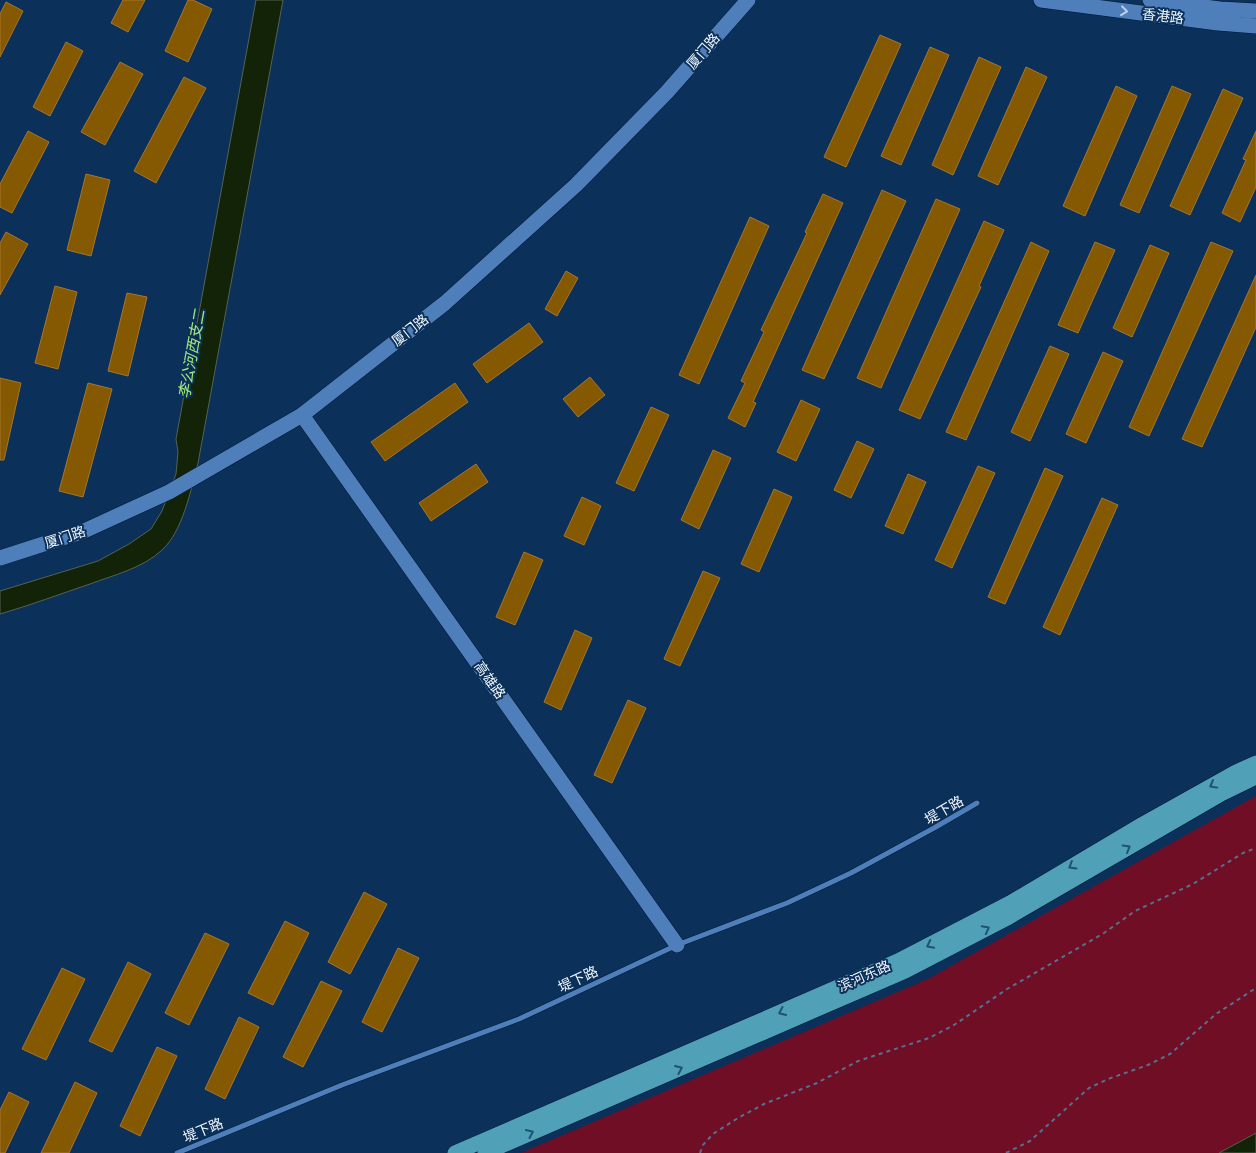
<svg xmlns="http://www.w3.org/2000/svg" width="1256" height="1153" font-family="'Source Sans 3','Noto Sans SC',sans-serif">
<rect width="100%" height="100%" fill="#0b315a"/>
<path fill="#700e26" d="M 1256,796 L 1256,1153 L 521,1153 L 928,979 Z"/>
<g fill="#132308" stroke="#556251">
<path d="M 256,0 L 283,0 L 198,463 C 191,489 183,531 162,550 C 143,568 114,575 90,584 C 60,594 31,605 0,614 L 0,591 L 98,561 L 129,544 L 151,529 L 162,511 L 176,474 L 178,452 L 176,439 Z"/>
<path d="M 1256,1133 L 1256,1153 L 1219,1153 Z"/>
</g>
<g fill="#855802" stroke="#a6762d">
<path d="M 123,0 L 145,0 L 128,32 L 111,23 Z"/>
<path d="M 188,0 L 193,0 L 212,9 L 188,62 L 165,51 Z"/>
<path d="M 6,2 L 23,11 L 0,57 L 0,14 Z"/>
<path d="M 880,35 L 901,44 L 846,167 L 824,157 Z"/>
<path d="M 66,42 L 83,51 L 50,116 L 33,107 Z"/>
<path d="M 930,47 L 949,55 L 901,165 L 881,156 Z"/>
<path d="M 979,57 L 1001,67 L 953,175 L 932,165 Z"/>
<path d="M 120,62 L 143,74 L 105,145 L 81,132 Z"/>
<path d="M 1026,67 L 1047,77 L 998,185 L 978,176 Z"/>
<path d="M 184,77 L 206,88 L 156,183 L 134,171 Z"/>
<path d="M 1116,86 L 1137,96 L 1085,216 L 1063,206 Z"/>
<path d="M 1172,86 L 1191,94 L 1139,213 L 1120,205 Z"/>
<path d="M 1223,89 L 1243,98 L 1190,215 L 1170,206 Z"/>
<path d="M 28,131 L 49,142 L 12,213 L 0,207 L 0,184 Z"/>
<path d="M 1256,131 L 1256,187 L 1240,222 L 1222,213 L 1246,160 L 1243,159 Z"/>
<path d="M 86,174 L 110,180 L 91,256 L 67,250 Z"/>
<path d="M 882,190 L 906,201 L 824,379 L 802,370 Z"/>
<path d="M 823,194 L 843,203 L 753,402 L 756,403 L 745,427 L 728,418 L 745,383 L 741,381 L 764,332 L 761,330 L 807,233 L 805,232 Z"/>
<path d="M 936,199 L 960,209 L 881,388 L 857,378 Z"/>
<path d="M 750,217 L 769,226 L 699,384 L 679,375 Z"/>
<path d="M 984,221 L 1004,230 L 979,286 L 981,287 L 920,419 L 899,410 Z"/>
<path d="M 6,232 L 28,244 L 0,295 L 0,243 Z"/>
<path d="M 1031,242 L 1049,251 L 966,440 L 946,432 Z"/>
<path d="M 1095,242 L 1115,250 L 1078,333 L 1058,325 Z"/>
<path d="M 1211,242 L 1233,251 L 1149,436 L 1129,427 Z"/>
<path d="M 1150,245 L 1169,253 L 1132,337 L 1113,328 Z"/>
<path d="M 566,271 L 578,278 L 557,316 L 545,309 Z"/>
<path d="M 1256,275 L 1256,327 L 1202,447 L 1182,439 Z"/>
<path d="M 55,286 L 77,292 L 58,369 L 35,363 Z"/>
<path d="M 127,293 L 147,297 L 128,376 L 108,371 Z"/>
<path d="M 529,323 L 543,342 L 487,383 L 473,364 Z"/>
<path d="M 1050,346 L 1069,354 L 1030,441 L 1011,432 Z"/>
<path d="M 1103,352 L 1123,361 L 1086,443 L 1066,434 Z"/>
<path d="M 590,377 L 605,395 L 578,417 L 563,399 Z"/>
<path d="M 0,378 L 21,383 L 4,460 L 0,460 Z"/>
<path d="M 88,383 L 112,389 L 83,497 L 59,491 Z"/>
<path d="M 455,383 L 468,402 L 385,461 L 371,442 Z"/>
<path d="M 801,400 L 820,409 L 796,461 L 777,452 Z"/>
<path d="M 651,407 L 669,415 L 634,491 L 616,483 Z"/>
<path d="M 857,441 L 874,449 L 851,498 L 834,490 Z"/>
<path d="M 713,450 L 731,458 L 699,529 L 681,520 Z"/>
<path d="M 476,464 L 488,482 L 431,521 L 419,503 Z"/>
<path d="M 978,466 L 995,473 L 952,568 L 935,560 Z"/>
<path d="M 1045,468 L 1063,476 L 1005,604 L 988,597 Z"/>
<path d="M 908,474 L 926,482 L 903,534 L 885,526 Z"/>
<path d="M 774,489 L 792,497 L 759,572 L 741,564 Z"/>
<path d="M 582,497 L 601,506 L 584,545 L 564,536 Z"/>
<path d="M 1102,498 L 1118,505 L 1060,635 L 1043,627 Z"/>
<path d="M 524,552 L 543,560 L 515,625 L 496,617 Z"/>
<path d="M 703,571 L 720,578 L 680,666 L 664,659 Z"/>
<path d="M 575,630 L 592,638 L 561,710 L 544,702 Z"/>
<path d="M 628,700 L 646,708 L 612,783 L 594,775 Z"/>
<path d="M 364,892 L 387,904 L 350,974 L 328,962 Z"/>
<path d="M 285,921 L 309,933 L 273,1005 L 248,993 Z"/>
<path d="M 205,933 L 229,944 L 189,1025 L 165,1013 Z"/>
<path d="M 398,948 L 419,958 L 382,1032 L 362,1022 Z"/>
<path d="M 128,962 L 151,974 L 112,1052 L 89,1041 Z"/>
<path d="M 62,968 L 85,979 L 46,1060 L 22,1049 Z"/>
<path d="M 321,981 L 342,991 L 303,1067 L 283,1057 Z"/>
<path d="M 239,1017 L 259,1027 L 225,1099 L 205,1089 Z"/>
<path d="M 157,1047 L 177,1056 L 140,1136 L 120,1126 Z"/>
<path d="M 75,1082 L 97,1093 L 69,1153 L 41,1153 Z"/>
<path d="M 9,1092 L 29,1102 L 5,1153 L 0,1153 L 0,1110 Z"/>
</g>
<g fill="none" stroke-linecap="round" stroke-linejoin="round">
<g stroke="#011835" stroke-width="6">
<path id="lane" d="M 177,1153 L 342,1085 L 519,1019 L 677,945 L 787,903 L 851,873 L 934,828 L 977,803"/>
</g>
<g stroke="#011835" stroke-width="16">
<g id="secondary">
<path d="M 1041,0 L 1218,23 L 1256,26"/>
<path d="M 1150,0 L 1220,9 L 1256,11"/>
<path d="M 302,415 L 677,945"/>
<path d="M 0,558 L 84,531 L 169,492 L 302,415 L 445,303 L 576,185 L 667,92 L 748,0"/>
</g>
</g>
<g stroke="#011835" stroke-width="16">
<g id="primary">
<path d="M 455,1153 L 898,961 L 1010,903 L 1143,824 L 1236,772 L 1256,763"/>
<path d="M 485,1153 L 905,971 L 1009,917 L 1221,794 L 1256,777"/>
</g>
</g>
<g stroke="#56718f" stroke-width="2" stroke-dasharray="4 4" stroke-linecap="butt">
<path d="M 700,1153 L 703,1145 L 713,1134 L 738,1118 L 764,1104 L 817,1083 L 858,1061 L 929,1038 L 954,1025 L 1007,989 L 1104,933 L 1135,911 L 1193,884 L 1243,853 L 1256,848"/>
<path d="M 1006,1153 L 1030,1141 L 1089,1088 L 1108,1079 L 1148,1065 L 1170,1054 L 1216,1014 L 1256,988"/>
</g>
<use href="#lane" stroke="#4e7fbb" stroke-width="5"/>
<use href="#secondary" stroke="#4e7fbb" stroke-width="15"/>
<use href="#primary" stroke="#50a0b7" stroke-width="15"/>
</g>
<defs><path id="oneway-chevron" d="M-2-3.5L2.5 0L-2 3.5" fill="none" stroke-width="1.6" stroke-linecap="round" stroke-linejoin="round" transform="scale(1.25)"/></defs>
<use stroke="#bfd2e8" href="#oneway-chevron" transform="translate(1124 11) rotate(7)"/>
<g stroke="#205276">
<use href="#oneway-chevron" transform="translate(1213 785) rotate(151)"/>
<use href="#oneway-chevron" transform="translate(1127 848) rotate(-30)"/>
<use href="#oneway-chevron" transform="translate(1072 866) rotate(149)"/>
<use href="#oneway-chevron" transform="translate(986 929) rotate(-28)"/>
<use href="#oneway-chevron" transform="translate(930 945) rotate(153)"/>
<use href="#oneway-chevron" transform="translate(782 1012) rotate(156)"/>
<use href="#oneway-chevron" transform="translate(679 1069) rotate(-23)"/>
<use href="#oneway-chevron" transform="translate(530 1133) rotate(-24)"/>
</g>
<g text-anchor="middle" stroke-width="4" stroke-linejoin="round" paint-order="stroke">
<g font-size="14" fill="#f0f5fc" stroke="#0b315a">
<text transform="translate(1163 16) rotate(7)" y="5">香港路</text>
<text transform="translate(703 51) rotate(-49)" y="5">厦门路</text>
<text transform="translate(410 330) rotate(-38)" y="5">厦门路</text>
<text transform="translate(65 537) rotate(-18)" y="5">厦门路</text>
<text transform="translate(490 680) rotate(55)" y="5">高雄路</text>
<text transform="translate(944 810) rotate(-30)" y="5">堤下路</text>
<text transform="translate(864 976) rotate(-24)" y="5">滨河东路</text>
<text transform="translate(578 979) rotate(-25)" y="5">堤下路</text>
<text transform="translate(203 1130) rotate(-22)" y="5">堤下路</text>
</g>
<g font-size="15" font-style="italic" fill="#a6ea7a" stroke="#0b315a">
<text transform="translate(192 354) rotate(-80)" y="5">李公河西支二</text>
</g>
</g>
</svg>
